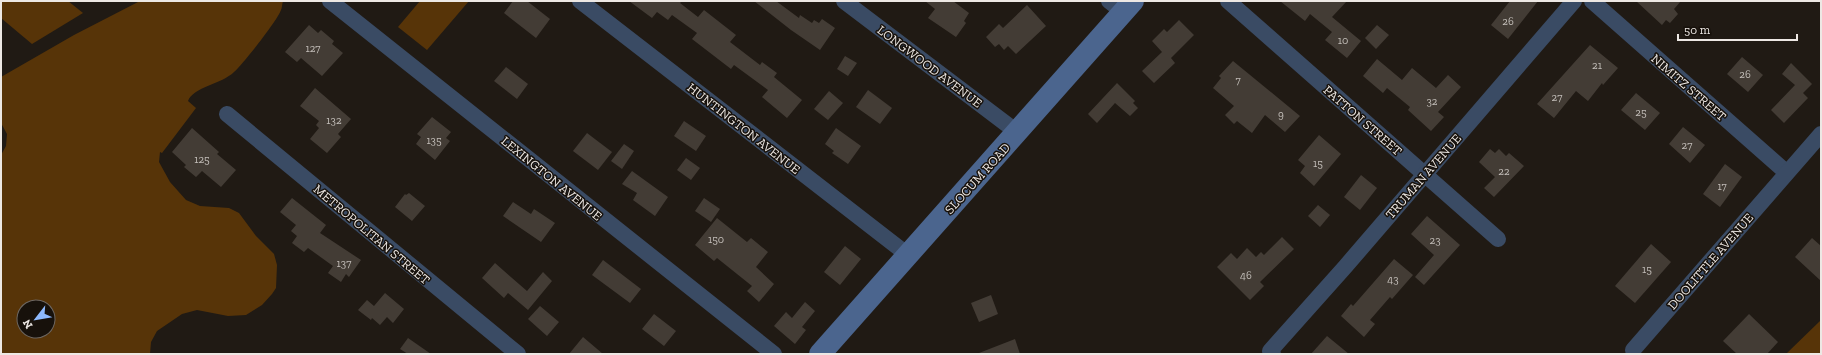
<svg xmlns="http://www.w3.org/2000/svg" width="1822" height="355" font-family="'Zilla Slab',serif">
<rect width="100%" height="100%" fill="#201a14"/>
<g fill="#573408" fill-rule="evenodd">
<path d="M 1,1 L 68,1 L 83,13 L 32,44 L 1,18 Z"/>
<path d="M 140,1 L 283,1 C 282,4 282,8 281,10 C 277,21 243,64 234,72 C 222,84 193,87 188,101 L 196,108 L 162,153 L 160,152 L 159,162 L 170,182 L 186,200 L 200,206 L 229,208 L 239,213 L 256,236 L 274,254 L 277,265 L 276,288 L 272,294 L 262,305 L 246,315 L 228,316 L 197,310 L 182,314 L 157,331 L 151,342 L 150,354 L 1,354 L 1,155 L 6,146 L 7,134 L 1,123 L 1,77 L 74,35 ZM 24,307 L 48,307 L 48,331 L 24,331 Z"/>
<path d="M 420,1 L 469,1 L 427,50 L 398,27 Z"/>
<path d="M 1821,320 L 1821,354 L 1786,354 Z"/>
</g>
<g fill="#433c35">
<path d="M 513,1 L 527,1 L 550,19 L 536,38 L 504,13 Z"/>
<path d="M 629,1 L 682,1 L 680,3 L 698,17 L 704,10 L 736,35 L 730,42 L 760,65 L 762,62 L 777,73 L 774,77 L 802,100 L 787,118 L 762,97 L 768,90 L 734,65 L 731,69 L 692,39 L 697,33 L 672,15 L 668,20 L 657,12 L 652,18 Z"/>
<path d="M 754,1 L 776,1 L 799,18 L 800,15 L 812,23 L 814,20 L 819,23 L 822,19 L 835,28 L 820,50 L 791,30 Z"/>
<path d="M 925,1 L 953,1 L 969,13 L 964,21 L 966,23 L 956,37 L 928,18 L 935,9 Z"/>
<path d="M 1280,1 L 1347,1 L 1332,17 L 1361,41 L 1347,58 L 1325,40 L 1332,32 L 1310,14 L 1305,21 Z"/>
<path d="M 1510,1 L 1538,1 L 1508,39 L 1491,25 Z"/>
<path d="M 1636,1 L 1681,1 L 1674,9 L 1678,14 L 1670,23 L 1666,20 L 1662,25 Z"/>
<path d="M 1027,5 L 1046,26 L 1016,54 L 1008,46 L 1004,50 L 999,44 L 995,47 L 986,37 L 999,24 L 1003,28 Z"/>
<path d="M 1179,20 L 1194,35 L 1171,58 L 1175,63 L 1154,83 L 1142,71 L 1162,52 L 1152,41 L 1164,29 L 1167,32 Z"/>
<path d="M 309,25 L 318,33 L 321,30 L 334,41 L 332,44 L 343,53 L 322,76 L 301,58 L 297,62 L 285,52 Z"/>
<path d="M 1377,25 L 1389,35 L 1376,49 L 1365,38 Z"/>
<path d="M 1590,45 L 1618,68 L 1603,85 L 1602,83 L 1588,101 L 1576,91 L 1554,118 L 1537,104 Z"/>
<path d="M 845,56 L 857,63 L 848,76 L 837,69 Z"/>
<path d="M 1742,57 L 1763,75 L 1748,92 L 1727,74 Z"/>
<path d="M 1377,59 L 1402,80 L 1412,68 L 1436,88 L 1448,75 L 1461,87 L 1438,112 L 1444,117 L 1431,131 L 1408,110 L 1410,107 L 1387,88 L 1383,93 L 1363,76 Z"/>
<path d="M 1233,61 L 1300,116 L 1285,132 L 1265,115 L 1252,133 L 1237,121 L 1234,124 L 1225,115 L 1234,106 L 1213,88 L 1221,78 L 1219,76 Z"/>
<path d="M 1791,63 L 1812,84 L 1803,93 L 1808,98 L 1784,123 L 1771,110 L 1795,85 L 1782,74 Z"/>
<path d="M 506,67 L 528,84 L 517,99 L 494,81 Z"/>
<path d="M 1117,83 L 1135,101 L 1133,103 L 1138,108 L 1130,116 L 1115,103 L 1097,123 L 1088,114 Z"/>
<path d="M 315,88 L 351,119 L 338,134 L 341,137 L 327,153 L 310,139 L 319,128 L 316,125 L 319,121 L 300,106 Z"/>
<path d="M 868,90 L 892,108 L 880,124 L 856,107 Z"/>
<path d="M 829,91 L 843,103 L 828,120 L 814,109 Z"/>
<path d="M 1636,93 L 1660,113 L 1645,130 L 1621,110 Z"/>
<path d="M 432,117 L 451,132 L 446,138 L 450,141 L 435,160 L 416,144 L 421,137 L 417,134 Z"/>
<path d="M 684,121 L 706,136 L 696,151 L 674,136 Z"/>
<path d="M 1683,127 L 1705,145 L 1690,163 L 1669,144 Z"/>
<path d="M 192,128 L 219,152 L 217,154 L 236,170 L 221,187 L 202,171 L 196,177 L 184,167 L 186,165 L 172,152 Z"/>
<path d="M 836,128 L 861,146 L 848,164 L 832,153 L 834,151 L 825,144 Z"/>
<path d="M 587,133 L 612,152 L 598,170 L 573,151 Z"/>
<path d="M 1319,135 L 1341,154 L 1314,186 L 1300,173 L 1305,166 L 1298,160 Z"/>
<path d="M 624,144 L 634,151 L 622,169 L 611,161 Z"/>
<path d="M 1490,149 L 1495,153 L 1499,149 L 1506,156 L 1509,153 L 1524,166 L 1494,197 L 1484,188 L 1495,177 L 1479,162 Z"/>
<path d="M 686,158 L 700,168 L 691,180 L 677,170 Z"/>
<path d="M 1725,164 L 1742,177 L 1720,207 L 1703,194 Z"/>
<path d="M 632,171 L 668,197 L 655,216 L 633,200 L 637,193 L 622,184 Z"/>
<path d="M 1361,175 L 1377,188 L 1360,210 L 1344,197 Z"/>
<path d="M 409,193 L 425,206 L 412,221 L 395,207 L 405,194 L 406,195 Z"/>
<path d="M 292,198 L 326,225 L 320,233 L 361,260 L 349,277 L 346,274 L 341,282 L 328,273 L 333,266 L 308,248 L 304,252 L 292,243 L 297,236 L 291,231 L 296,225 L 280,212 Z"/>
<path d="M 704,198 L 720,209 L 711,222 L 695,211 Z"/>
<path d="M 513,202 L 531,214 L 534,209 L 555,223 L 541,242 L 503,216 Z"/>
<path d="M 1318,205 L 1330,215 L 1320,227 L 1308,216 Z"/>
<path d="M 1427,216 L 1460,245 L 1424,285 L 1415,277 L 1434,255 L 1411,234 Z"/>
<path d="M 717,218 L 747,242 L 751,238 L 768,252 L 756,267 L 774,284 L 759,302 L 747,291 L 752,286 L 717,258 L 714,261 L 695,245 Z"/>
<path d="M 1282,237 L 1294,249 L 1260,282 L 1264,286 L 1250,300 L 1217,267 L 1231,253 L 1237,259 L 1247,248 L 1256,257 L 1261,252 L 1264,255 Z"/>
<path d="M 1812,238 L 1821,246 L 1821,281 L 1795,257 Z"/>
<path d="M 1651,244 L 1671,262 L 1635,303 L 1615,286 Z"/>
<path d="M 845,246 L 861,259 L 840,285 L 824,272 Z"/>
<path d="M 1394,259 L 1413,275 L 1392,299 L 1390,297 L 1370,320 L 1375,324 L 1364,337 L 1341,316 L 1351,304 L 1353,306 Z"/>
<path d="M 603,260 L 641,289 L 630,303 L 592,275 Z"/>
<path d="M 495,263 L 527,291 L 543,272 L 552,281 L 528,310 L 508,293 L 504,298 L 482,278 Z"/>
<path d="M 385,293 L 404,309 L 393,323 L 387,317 L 380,325 L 372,318 L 371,320 L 358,310 L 367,300 L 374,306 Z"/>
<path d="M 991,295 L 998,314 L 979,322 L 971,303 Z"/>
<path d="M 805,302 L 815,311 L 802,327 L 806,330 L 795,344 L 774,326 L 786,312 L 792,318 Z"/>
<path d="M 540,306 L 559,322 L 547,336 L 528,319 Z"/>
<path d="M 654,314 L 676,331 L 664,346 L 642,329 Z"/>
<path d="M 1749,314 L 1778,342 L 1767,354 L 1737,354 L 1723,341 Z"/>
<path d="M 1327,336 L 1349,354 L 1311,354 Z"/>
<path d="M 583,337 L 603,354 L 569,354 Z"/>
<path d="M 408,338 L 431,354 L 408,354 L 400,349 Z"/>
<path d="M 1015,339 L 1020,354 L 979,354 L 979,353 Z"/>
</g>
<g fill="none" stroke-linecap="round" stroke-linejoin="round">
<g stroke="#3a4b64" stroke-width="16">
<path d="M 330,1 L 774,354"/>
<path d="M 580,1 L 908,255"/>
<path d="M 844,1 L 1017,132"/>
<path d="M 1109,1 L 1123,12"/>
<path d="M 1228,1 L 1498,239"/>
<path d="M 1592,1 L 1786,172"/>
<path d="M 227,114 L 518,354"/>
<path d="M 1633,350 L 1821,134"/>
<path d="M 1273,354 L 1270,351 L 1345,267 L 1574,1"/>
</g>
<path stroke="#4b658e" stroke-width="22" d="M 820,354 L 1133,1"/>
</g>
<g text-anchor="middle" stroke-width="3" stroke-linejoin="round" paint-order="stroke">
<g font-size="11" fill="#c2bdb8">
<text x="1508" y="25">26</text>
<text x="1343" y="44">10</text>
<text x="313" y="52">127</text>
<text x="1597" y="69">21</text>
<text x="1745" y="78">26</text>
<text x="1238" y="84">7</text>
<text x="1557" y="101">27</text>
<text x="1432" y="105">32</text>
<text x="1641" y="116">25</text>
<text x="1281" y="118">9</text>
<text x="334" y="124">132</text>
<text x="434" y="144">135</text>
<text x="1687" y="149">27</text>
<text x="202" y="163">125</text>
<text x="1318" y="167">15</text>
<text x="1504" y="175">22</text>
<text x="1722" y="190">17</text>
<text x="716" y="243">150</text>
<text x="1435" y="244">23</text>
<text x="344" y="267">137</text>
<text x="1647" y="273">15</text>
<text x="1246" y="279">46</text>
<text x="1393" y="283">43</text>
</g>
<g font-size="13" fill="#ede8e4" stroke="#17110b">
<text transform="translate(930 66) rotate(37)" y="5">LONGWOOD AVENUE</text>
<text transform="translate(1689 87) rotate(41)" y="5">NIMITZ STREET</text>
<text transform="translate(1363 120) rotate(41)" y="5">PATTON STREET</text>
<text transform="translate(744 128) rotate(38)" y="5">HUNTINGTON AVENUE</text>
<text transform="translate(1423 176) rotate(-49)" y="5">TRUMAN AVENUE</text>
<text transform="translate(552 178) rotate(39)" y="5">LEXINGTON AVENUE</text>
<text transform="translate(977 178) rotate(-48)" y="5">SLOCUM ROAD</text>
<text transform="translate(372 234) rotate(40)" y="5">METROPOLITAN STREET</text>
<text transform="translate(1710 261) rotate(-49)" y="5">DOOLITTLE AVENUE</text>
</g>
</g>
<rect width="1822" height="355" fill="none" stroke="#ede8e4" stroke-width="4"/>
<g transform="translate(36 319) rotate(239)"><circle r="19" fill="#17110b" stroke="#6d6762"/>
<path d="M0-3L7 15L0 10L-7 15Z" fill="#8eb9fd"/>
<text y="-6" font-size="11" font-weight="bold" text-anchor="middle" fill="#ede8e4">N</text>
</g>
<path d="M1678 34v6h119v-6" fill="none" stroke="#ede8e4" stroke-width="2"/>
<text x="1684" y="34" font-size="12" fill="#ede8e4" stroke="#17110b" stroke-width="3" paint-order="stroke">50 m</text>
</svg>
